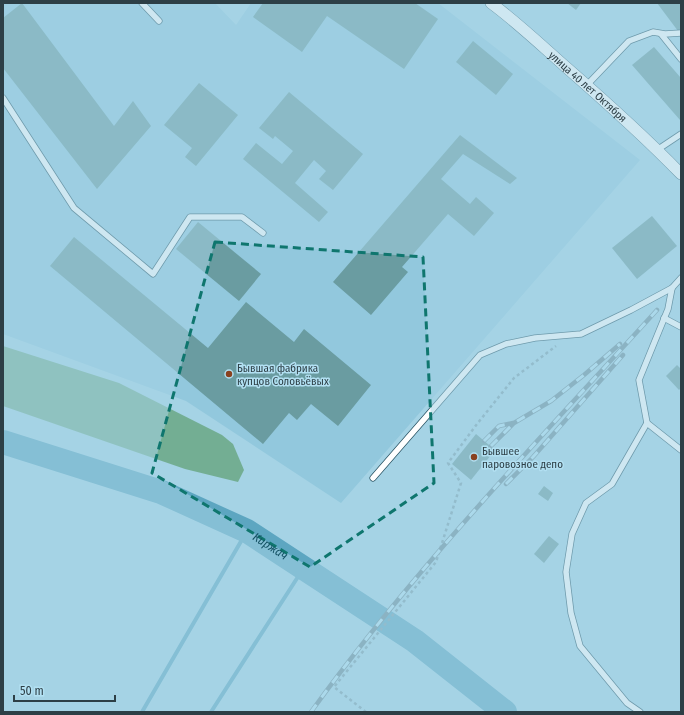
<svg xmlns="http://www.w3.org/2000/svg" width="684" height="715" font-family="'Fira Sans Condensed',sans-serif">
<rect width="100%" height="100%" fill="#a5d3e5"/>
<path fill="#92c8dd" d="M 3,3 L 215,3 L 236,25 L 251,3 L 438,3 L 640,160 L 341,503 L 186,401 L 3,334 Z"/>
<path fill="#73ae93" d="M 3,346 L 119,383 L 222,435 L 233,444 L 244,470 L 238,482 L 185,469 L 3,406 Z"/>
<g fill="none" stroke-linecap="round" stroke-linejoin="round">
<g stroke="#5da6c1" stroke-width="4">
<path d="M 142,712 L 247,531"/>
<path d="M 211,712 L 303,569"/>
</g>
<path stroke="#5da6c1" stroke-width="24" id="s1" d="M 3,442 L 161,492 L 247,531 L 415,641 L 505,712"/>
</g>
<g fill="#6a9ca1">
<path d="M 22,3 L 114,126 L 133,101 L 151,126 L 97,189 L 3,68 L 3,18 Z"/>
<path d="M 263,3 L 415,3 L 438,19 L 404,69 L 327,16 L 302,52 L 253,17 Z"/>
<path d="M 567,3 L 581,3 L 576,10 Z"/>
<path d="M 657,3 L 681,3 L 681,29 L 678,31 Z"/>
<path d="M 473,41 L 513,74 L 496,95 L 456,62 Z"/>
<path d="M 654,47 L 681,78 L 680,120 L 632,65 Z"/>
<path d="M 199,83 L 238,115 L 196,166 L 185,157 L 192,148 L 164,125 Z"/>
<path d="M 289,92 L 363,154 L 333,190 L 319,179 L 326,171 L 314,160 L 295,183 L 328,212 L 319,222 L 243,159 L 256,143 L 282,164 L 293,151 L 275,136 L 273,139 L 259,128 Z"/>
<path d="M 460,135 L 517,178 L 510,184 L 463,154 L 441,179 L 470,204 L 476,197 L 494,213 L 474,236 L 448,214 L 402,267 L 408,272 L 371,315 L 333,282 Z"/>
<path d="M 652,216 L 677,246 L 637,279 L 612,248 Z"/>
<path d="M 198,222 L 261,274 L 239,301 L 176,249 Z"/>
<path d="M 74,237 L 208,348 L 246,302 L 294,342 L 304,329 L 371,385 L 338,426 L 311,404 L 297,420 L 289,413 L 263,444 L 50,266 Z"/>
<path d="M 677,365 L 681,369 L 681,388 L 679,390 L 666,376 Z"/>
<path d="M 476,434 L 495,450 L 471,480 L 452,464 Z"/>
<path d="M 544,486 L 553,493 L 548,501 L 538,494 Z"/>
<path d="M 549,536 L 559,544 L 544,563 L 534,554 Z"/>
</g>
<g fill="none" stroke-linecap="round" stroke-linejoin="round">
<g stroke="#2c5666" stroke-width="7">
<g id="service">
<path d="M 142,3 L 159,21"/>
<path d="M 661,34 L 681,59"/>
<path d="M 587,85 L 629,41 L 653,32 L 665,34 L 681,33"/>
<path d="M 3,98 L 74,208 L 153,274 L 190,217 L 242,217 L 263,233"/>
<path d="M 657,150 L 681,134"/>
<path d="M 664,318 L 681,327"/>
<path d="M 647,423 L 681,450"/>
<path d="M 373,478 L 480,355 L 506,344 L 535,338 L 581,334 L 631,310 L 672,288"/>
<path d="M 640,712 L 627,703 L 580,646 L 571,613 L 566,572 L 572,534 L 586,503 L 612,484 L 647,423 L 639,380 L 668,309 L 672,288 L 681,278"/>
</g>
</g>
<g stroke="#2c5666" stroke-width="12">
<g id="minor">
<path id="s2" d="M 491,3 C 518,23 542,46 567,68 C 606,102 645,137 681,174"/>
</g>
</g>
<path stroke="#7ca0ae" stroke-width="2.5" stroke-dasharray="3 3" stroke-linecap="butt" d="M 366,712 L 334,687 L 436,562 L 461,483 L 448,463 L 477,424 L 514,378 L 556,346"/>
<use href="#service" stroke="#fff" stroke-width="5.5"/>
<use href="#minor" stroke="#fff" stroke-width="11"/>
<g stroke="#6c8d9a" stroke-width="4.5">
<g id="rail">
<path d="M 484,441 L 499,426 L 513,423"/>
<path d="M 491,446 L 514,423 L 551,401 L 584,375 L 620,344"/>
<path d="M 506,484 L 533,457 L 623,355"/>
<path d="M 311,712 C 413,570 539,440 657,310"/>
</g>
</g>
<use href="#rail" stroke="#b2e0f2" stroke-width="3" stroke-dasharray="9" stroke-linecap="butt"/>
</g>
<path d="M0 0H684V715H0ZM 215,242 L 423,257 L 434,483 L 310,567 L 152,473 Z" fill="#a5d3e5" fill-opacity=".55" fill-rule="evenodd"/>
<path fill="none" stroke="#0f766e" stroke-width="3" stroke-dasharray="8 5" stroke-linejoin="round" d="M 215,242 L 423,257 L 434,483 L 310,567 L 152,473 Z"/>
<g fill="#89411f" stroke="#b2e0f2" stroke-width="1.5">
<circle cx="229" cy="374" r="4"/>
<circle cx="474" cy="457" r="4"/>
</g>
<g text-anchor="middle" stroke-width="3" stroke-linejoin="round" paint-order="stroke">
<g font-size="11" fill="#2d3f46" stroke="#b2e0f2">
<text dy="4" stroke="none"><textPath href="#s2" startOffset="128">улица 40 лет Октября</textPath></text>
</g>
<g font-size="11" fill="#2d3f46" stroke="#b2e0f2" text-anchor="start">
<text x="237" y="372">Бывшая фабрика<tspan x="237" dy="13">купцов Соловьёвых</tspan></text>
<text x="482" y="455">Бывшее<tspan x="482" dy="13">паровозное депо</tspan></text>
</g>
<g font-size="12" font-style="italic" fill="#155265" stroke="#b2e0f2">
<text dy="4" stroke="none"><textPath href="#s1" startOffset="288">Киржач</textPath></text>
</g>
</g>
<rect width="684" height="715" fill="none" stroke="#2d3f46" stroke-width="8"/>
<path d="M14 695v6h101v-6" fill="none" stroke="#2d3f46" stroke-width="2"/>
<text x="20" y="695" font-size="12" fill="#2d3f46" stroke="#b2e0f2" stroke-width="3" paint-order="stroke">50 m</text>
</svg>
